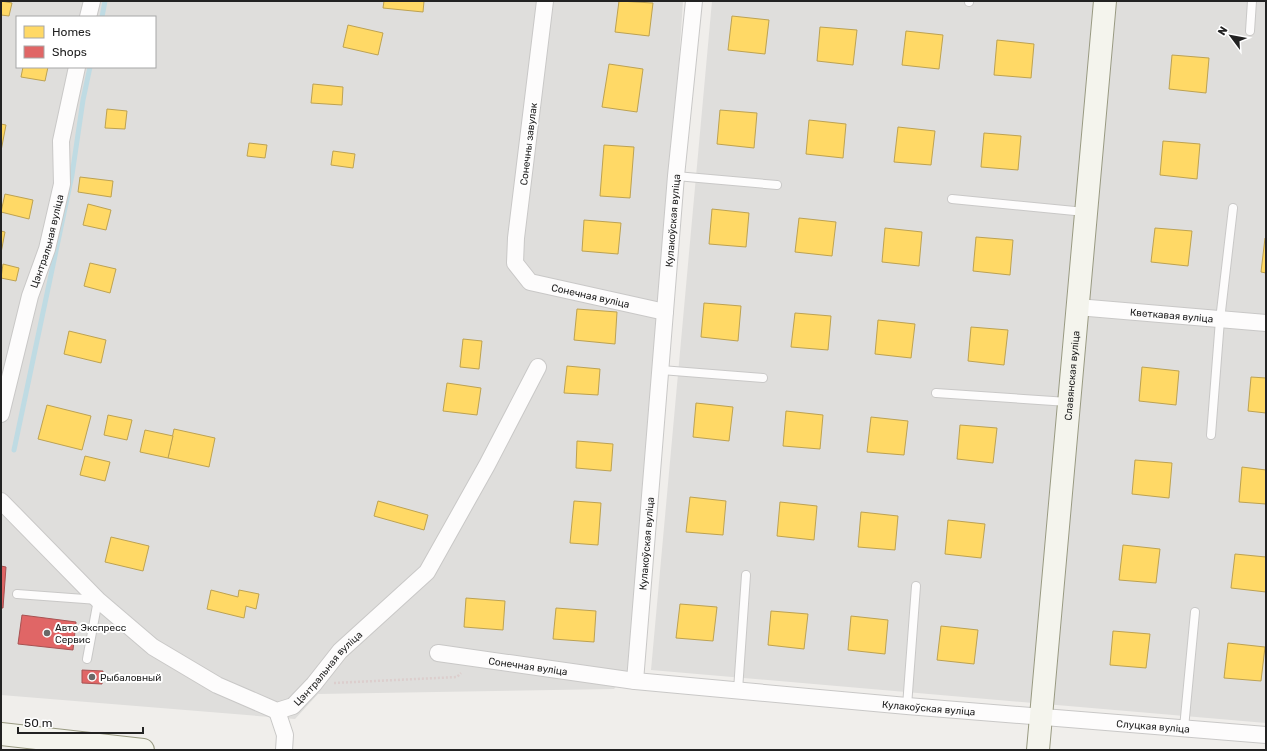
<svg xmlns="http://www.w3.org/2000/svg" width="1267" height="751" font-family="Rubik,sans-serif">
<rect width="100%" height="100%" fill="#f0eeeb"/>
<g fill="#dfdedc" fill-rule="evenodd">
<path d="M 1,1 L 683,1 L 676,107 L 627,674 L 614,689 L 318,694 L 295,719 L 1,695 ZM 17,17 L 155,17 L 155,67 L 17,67 Z"/>
<path d="M 712,1 L 1266,1 L 1266,723 L 651,670 Z"/>
</g>
<g fill="#ffd966" stroke="#bda252">
<path d="M 1,1 L 12,3 L 9,16 L 1,15 Z"/>
<path d="M 384,1 L 424,1 L 423,12 L 383,8 Z"/>
<path d="M 619,1 L 653,3 L 649,36 L 615,32 Z"/>
<path d="M 732,16 L 769,20 L 765,54 L 728,50 Z"/>
<path d="M 348,25 L 383,33 L 378,55 L 343,47 Z"/>
<path d="M 820,27 L 857,30 L 853,65 L 817,61 Z"/>
<path d="M 906,31 L 943,35 L 939,69 L 902,65 Z"/>
<path d="M 997,40 L 1034,44 L 1031,78 L 994,75 Z"/>
<path d="M 1172,55 L 1209,58 L 1206,93 L 1169,89 Z"/>
<path d="M 609,64 L 643,69 L 637,112 L 602,107 Z"/>
<path d="M 23,67 L 48,67 L 45,81 L 21,77 Z"/>
<path d="M 313,84 L 343,87 L 342,105 L 311,103 Z"/>
<path d="M 107,109 L 127,111 L 125,129 L 105,128 Z"/>
<path d="M 720,110 L 757,113 L 754,148 L 717,144 Z"/>
<path d="M 809,120 L 846,124 L 843,158 L 806,154 Z"/>
<path d="M 1,124 L 6,125 L 1,151 Z"/>
<path d="M 898,127 L 935,131 L 931,165 L 894,162 Z"/>
<path d="M 984,133 L 1021,136 L 1018,170 L 981,167 Z"/>
<path d="M 1163,141 L 1200,144 L 1197,179 L 1160,175 Z"/>
<path d="M 249,143 L 267,145 L 265,158 L 247,156 Z"/>
<path d="M 604,145 L 634,147 L 630,198 L 600,196 Z"/>
<path d="M 333,151 L 355,154 L 353,168 L 331,165 Z"/>
<path d="M 80,177 L 113,181 L 111,197 L 78,192 Z"/>
<path d="M 5,194 L 33,200 L 29,219 L 1,212 Z"/>
<path d="M 88,204 L 111,210 L 106,230 L 83,225 Z"/>
<path d="M 712,209 L 749,213 L 746,247 L 709,244 Z"/>
<path d="M 799,218 L 836,222 L 832,256 L 795,252 Z"/>
<path d="M 584,220 L 621,223 L 618,254 L 582,251 Z"/>
<path d="M 885,228 L 922,232 L 919,266 L 882,262 Z"/>
<path d="M 1155,228 L 1192,231 L 1188,266 L 1151,262 Z"/>
<path d="M 1,231 L 5,232 L 1,253 Z"/>
<path d="M 976,237 L 1013,240 L 1010,275 L 973,271 Z"/>
<path d="M 1265,238 L 1266,238 L 1266,273 L 1261,272 Z"/>
<path d="M 90,263 L 116,269 L 110,293 L 84,286 Z"/>
<path d="M 3,264 L 19,268 L 16,281 L 1,278 Z"/>
<path d="M 704,303 L 741,306 L 738,341 L 701,337 Z"/>
<path d="M 577,309 L 617,312 L 615,344 L 574,340 Z"/>
<path d="M 795,313 L 831,316 L 828,350 L 791,347 Z"/>
<path d="M 878,320 L 915,324 L 911,358 L 875,354 Z"/>
<path d="M 971,327 L 1008,330 L 1004,365 L 968,361 Z"/>
<path d="M 69,331 L 106,340 L 101,363 L 64,354 Z"/>
<path d="M 463,339 L 482,341 L 479,369 L 460,367 Z"/>
<path d="M 567,366 L 600,369 L 598,395 L 564,393 Z"/>
<path d="M 1142,367 L 1179,371 L 1176,405 L 1139,401 Z"/>
<path d="M 1251,377 L 1266,378 L 1266,413 L 1248,411 Z"/>
<path d="M 447,383 L 481,388 L 477,415 L 443,411 Z"/>
<path d="M 696,403 L 733,407 L 729,441 L 693,437 Z"/>
<path d="M 47,405 L 91,416 L 82,450 L 38,439 Z"/>
<path d="M 786,411 L 823,415 L 820,449 L 783,446 Z"/>
<path d="M 108,415 L 132,420 L 127,440 L 104,435 Z"/>
<path d="M 871,417 L 908,421 L 904,455 L 867,452 Z"/>
<path d="M 960,425 L 997,428 L 993,463 L 957,459 Z"/>
<path d="M 174,429 L 215,438 L 209,467 L 168,458 Z"/>
<path d="M 145,430 L 173,436 L 168,458 L 140,452 Z"/>
<path d="M 577,441 L 613,444 L 611,471 L 576,468 Z"/>
<path d="M 85,456 L 110,462 L 105,481 L 80,475 Z"/>
<path d="M 1135,460 L 1172,463 L 1169,498 L 1132,494 Z"/>
<path d="M 1242,467 L 1266,470 L 1266,504 L 1239,502 Z"/>
<path d="M 690,497 L 726,501 L 723,535 L 686,532 Z"/>
<path d="M 378,501 L 428,515 L 424,530 L 374,516 Z"/>
<path d="M 574,501 L 601,503 L 598,545 L 570,543 Z"/>
<path d="M 780,502 L 817,506 L 814,540 L 777,536 Z"/>
<path d="M 861,512 L 898,516 L 895,550 L 858,547 Z"/>
<path d="M 948,520 L 985,524 L 981,558 L 945,554 Z"/>
<path d="M 111,537 L 149,546 L 143,571 L 105,562 Z"/>
<path d="M 1123,545 L 1160,549 L 1156,583 L 1119,580 Z"/>
<path d="M 1235,554 L 1266,557 L 1266,592 L 1231,588 Z"/>
<path d="M 211,590 L 238,597 L 239,590 L 259,594 L 256,609 L 246,606 L 244,618 L 207,609 Z"/>
<path d="M 466,598 L 505,601 L 503,630 L 464,627 Z"/>
<path d="M 680,604 L 717,607 L 713,641 L 676,638 Z"/>
<path d="M 556,608 L 596,611 L 594,642 L 553,639 Z"/>
<path d="M 771,611 L 808,614 L 804,649 L 768,645 Z"/>
<path d="M 851,616 L 888,620 L 885,654 L 848,650 Z"/>
<path d="M 941,626 L 978,630 L 974,664 L 937,660 Z"/>
<path d="M 1113,631 L 1150,634 L 1146,668 L 1110,665 Z"/>
<path d="M 1228,643 L 1265,647 L 1261,681 L 1224,678 Z"/>
</g>
<g fill="#e06666" stroke="#a75252">
<path d="M 1,566 L 6,567 L 3,608 L 1,608 Z"/>
<path d="M 22,615 L 76,622 L 73,650 L 18,644 Z"/>
<path d="M 82,670 L 103,671 L 102,684 L 82,683 Z"/>
</g>
<g fill="none" stroke-linecap="round" stroke-linejoin="round">
<g stroke="#bfdbe3" stroke-width="5">
<path d="M 102,17 L 105,1"/>
<path d="M 14,450 L 72,175 L 83,100 L 90,67"/>
</g>
<g stroke="#c9c8c7" stroke-width="10">
<g id="lane">
<path d="M 969,2 L 969,1"/>
<path d="M 1250,31 L 1252,1"/>
<path d="M 676,176 L 777,185"/>
<path d="M 952,199 L 1085,212"/>
<path d="M 661,370 L 763,378"/>
<path d="M 936,393 L 1068,402"/>
<path d="M 1211,435 L 1220,320 L 1233,208"/>
<path d="M 17,594 L 98,600 L 87,659"/>
<path d="M 738,690 L 746,575"/>
<path d="M 907,706 L 916,586"/>
<path d="M 1184,728 L 1195,612"/>
</g>
</g>
<g stroke="#c9c8c7" stroke-width="18">
<g id="street">
<path id="s1" d="M 545,1 L 516,238 L 515,263 L 530,282 L 665,312"/>
<path d="M 88,17 L 92,1"/>
<path id="s2" d="M 1077,307 L 1266,323"/>
<path id="s3" d="M 1,414 L 30,296 L 47,249 L 62,184 L 61,141 L 77,67"/>
<path id="s4" d="M 1,501 L 98,600 L 153,647 L 217,685 L 277,711 L 293,706 L 314,684 L 340,651 L 427,572 L 487,465 L 538,367"/>
<path id="s5" d="M 438,653 L 635,681 L 907,706 L 1266,735"/>
<path id="s6" d="M 635,681 L 676,176 L 694,1"/>
<path d="M 277,711 L 285,735 L 284,750"/>
</g>
</g>
<g stroke="#999a82" stroke-width="24">
<g id="secondary">
<path d="M 1,734 L 143,750"/>
<path id="s7" d="M 1038,750 L 1105,1"/>
</g>
</g>
<path stroke="#dccecd" stroke-width="2.5" stroke-dasharray="2 2" stroke-linecap="butt" d="M 334,683 L 457,677 L 461,673"/>
<use href="#lane" stroke="#fdfcfc" stroke-width="8"/>
<use href="#street" stroke="#fdfcfc" stroke-width="16"/>
<use href="#secondary" stroke="#f4f4ed" stroke-width="22"/>
</g>
<g fill="#6a6968" stroke="#fff" stroke-width="1.5">
<circle cx="47" cy="633" r="4"/>
<circle cx="92" cy="677" r="4"/>
</g>
<g text-anchor="middle" stroke-width="4" stroke-linejoin="round" paint-order="stroke">
<g font-size="10" fill="#222" stroke="#fff">
<text transform="translate(528 144) rotate(-83)" y="4">Сонечны завулак</text>
<text dy="4" stroke="none"><textPath href="#s6" startOffset="462">Кулакоўская вуліца</textPath></text>
<text dy="4" stroke="none"><textPath href="#s3" startOffset="179">Цэнтральная вуліца</textPath></text>
<text dy="4" stroke="none"><textPath href="#s1" startOffset="350">Сонечная вуліца</textPath></text>
<text dy="4" stroke="none"><textPath href="#s2" startOffset="95">Кветкавая вуліца</textPath></text>
<text dy="4" stroke="none"><textPath href="#s7" startOffset="376">Славянская вуліца</textPath></text>
<text dy="4" stroke="none"><textPath href="#s6" startOffset="138">Кулакоўская вуліца</textPath></text>
<text dy="4" stroke="none"><textPath href="#s5" startOffset="91">Сонечная вуліца</textPath></text>
<text dy="4" stroke="none"><textPath href="#s4" startOffset="419">Цэнтральная вуліца</textPath></text>
<text dy="4" stroke="none"><textPath href="#s5" startOffset="494">Кулакоўская вуліца</textPath></text>
<text dy="4" stroke="none"><textPath href="#s5" startOffset="719">Слуцкая вуліца</textPath></text>
</g>
<g font-size="10" fill="#222" stroke="#fff" text-anchor="start">
<text x="55" y="631">Авто Экспресс<tspan x="55" dy="12">Сервис</tspan></text>
<text x="100" y="681">Рыбаловный</text>
</g>
</g>
<rect width="1267" height="751" fill="none" stroke="#222222" stroke-width="4"/>
<rect x="16" y="16" width="140" height="52" fill="#ffffff" stroke="#a7a7a7"/>
<rect x="24" y="26" width="20" height="12" fill="#ffd966" stroke="#a7a7a7"/>
<text x="52" y="36" font-size="12" fill="#222222">Homes</text>
<rect x="24" y="46" width="20" height="12" fill="#e06666" stroke="#a7a7a7"/>
<text x="52" y="56" font-size="12" fill="#222222">Shops</text>
<g transform="translate(1231 36) rotate(302)" stroke="#ffffff" stroke-width="3" paint-order="stroke">
<path d="M0-3L7 15L0 10L-7 15Z" fill="#222222"/>
<text y="-6" font-size="11" font-weight="bold" text-anchor="middle" fill="#222222">N</text>
</g>
<path d="M18 727v6h125v-6" fill="none" stroke="#222222" stroke-width="2"/>
<text x="24" y="727" font-size="12" fill="#222222" stroke="#ffffff" stroke-width="3" paint-order="stroke">50 m</text>
</svg>
